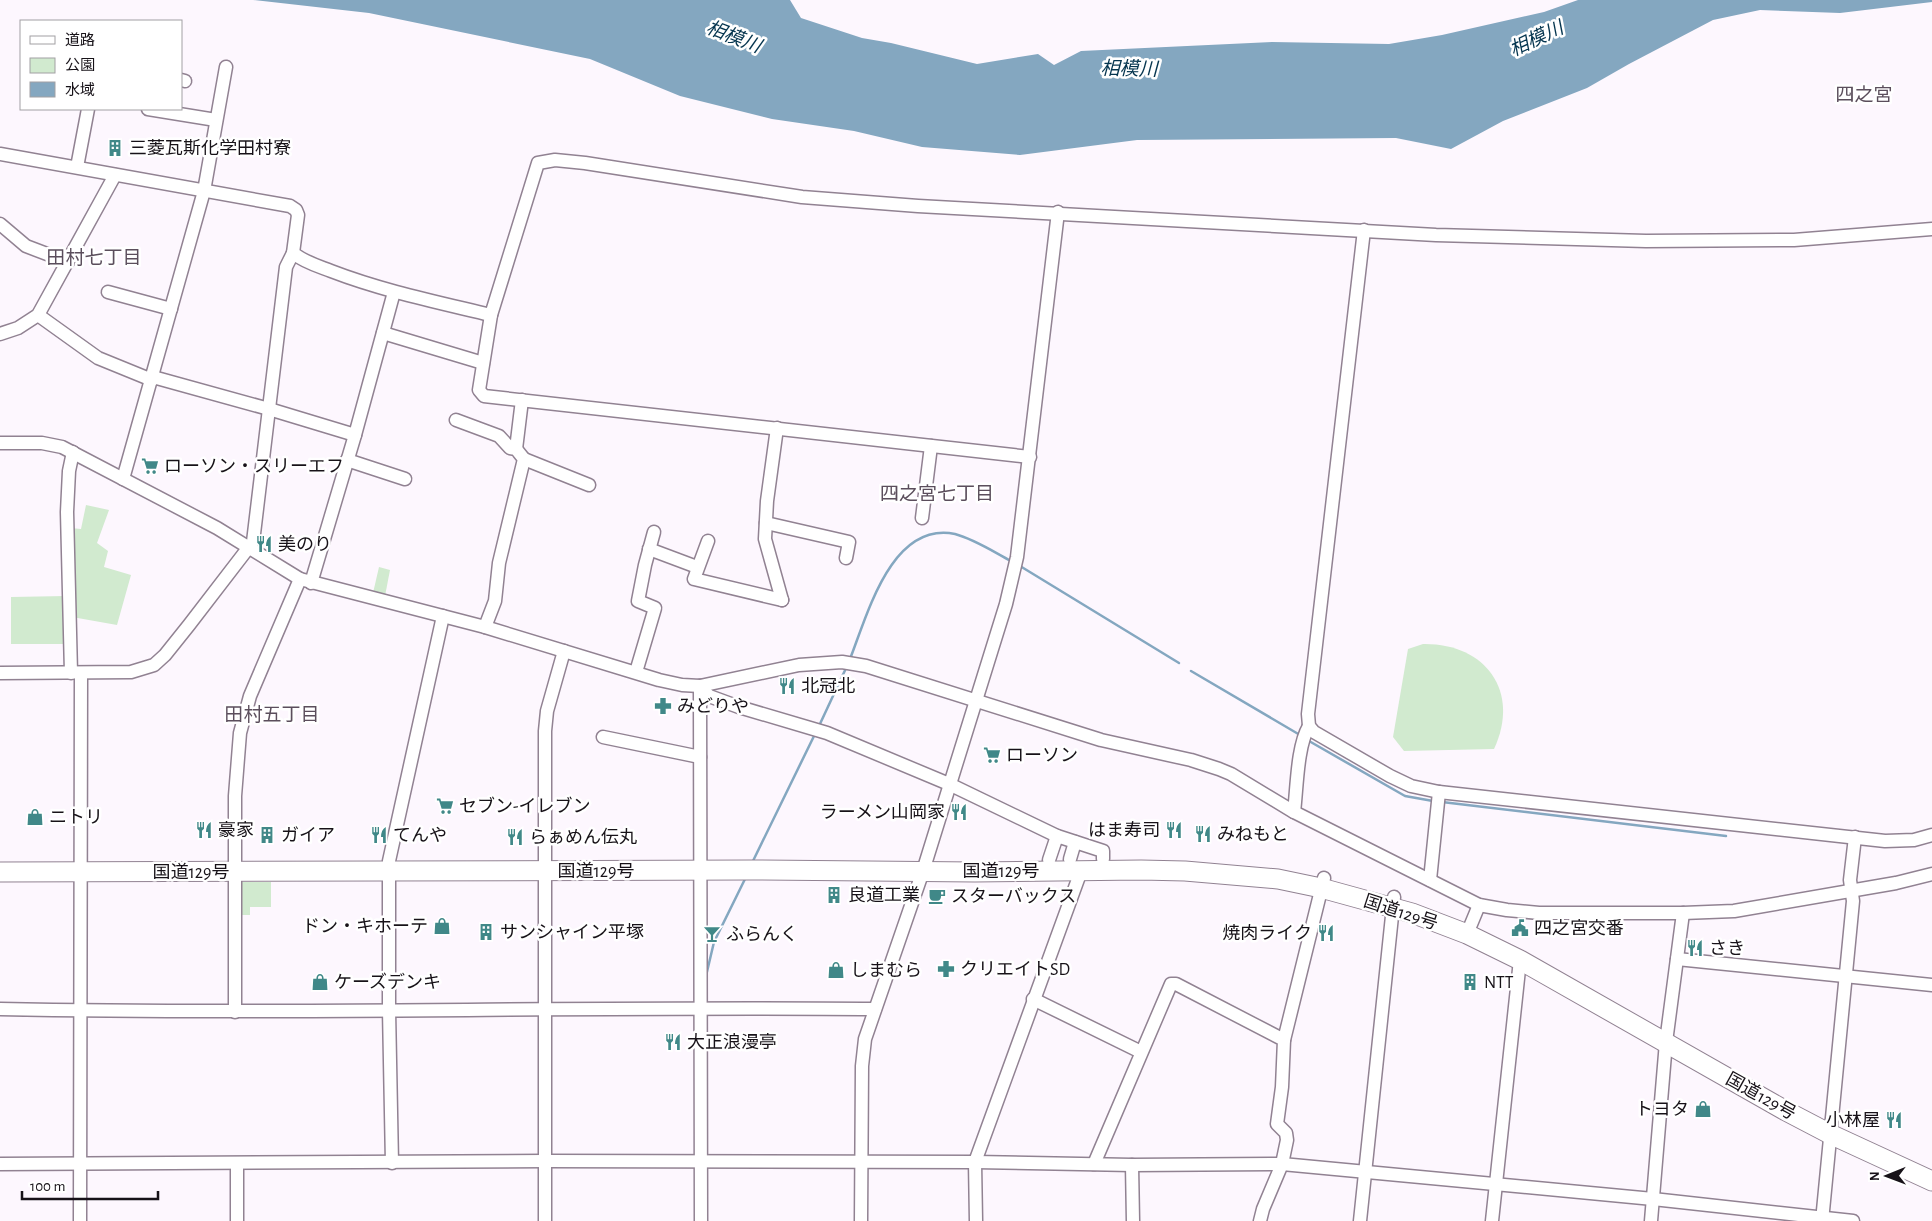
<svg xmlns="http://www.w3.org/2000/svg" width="1932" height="1221" font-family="'Alegreya Sans','Noto Sans JP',sans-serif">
<rect width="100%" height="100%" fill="#fdf7fe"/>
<g fill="#d1eacf">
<path d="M 86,505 L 109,510 L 97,543 L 108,551 L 104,567 L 131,575 L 117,625 L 72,617 L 70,528 L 81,529 Z"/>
<path d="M 379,567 L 390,570 L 385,596 L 373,593 Z"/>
<path d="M 66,596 L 66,644 L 11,644 L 11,597 Z"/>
<path d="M 1423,644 C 1485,643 1521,691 1494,749 L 1404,751 L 1393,737 L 1408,649 Z"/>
<path d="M 240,882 L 271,882 L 271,907 L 250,907 L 250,915 L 241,915 Z"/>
</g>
<path fill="#84a7c0" d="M 253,0 L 790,0 L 801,18 L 862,38 L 891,43 L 977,64 L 1038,54 L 1054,65 L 1081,51 L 1272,42 L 1389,44 L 1442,35 L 1544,12 L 1578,0 L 1932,0 L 1932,2 L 1840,13 L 1760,10 L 1713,20 L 1629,64 L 1587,88 L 1503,121 L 1451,149 L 1396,138 L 1137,140 L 1020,155 L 922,147 L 854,131 L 772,119 L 680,96 L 590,59 L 369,13 Z"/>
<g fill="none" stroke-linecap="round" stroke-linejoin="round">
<g stroke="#84a7c0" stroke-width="2.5">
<path d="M 1020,566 L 1179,663"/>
<path d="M 850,659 C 867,616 891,521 955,534 C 974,539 994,552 1011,561"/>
<path d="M 1191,671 L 1300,735"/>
<path d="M 819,726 L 847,666"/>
<path d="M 1309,741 L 1405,796 L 1433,801"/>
<path d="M 1442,802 L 1726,836"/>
<path d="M 752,863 L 815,734"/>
<path d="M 706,976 L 714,942 L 746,877"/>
</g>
<g stroke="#918292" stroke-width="15">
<g id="minor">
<path d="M 181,80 L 185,81"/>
<path d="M 148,109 L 216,120"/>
<path d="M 0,154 L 290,206 L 296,210 L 298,215 L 293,253 C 304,262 318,266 331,271 C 383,291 437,302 491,315"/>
<path d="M 77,167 L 88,109"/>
<path d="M 0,224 L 26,246 L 68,262"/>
<path d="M 1364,230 L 1308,714 L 1309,726 L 1314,732 L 1390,776 L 1411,786 L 1439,792 L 1885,841 L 1914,840 L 1932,835"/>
<path d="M 108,292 L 171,309"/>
<path d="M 38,315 L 98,358 L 152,380"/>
<path d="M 383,333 L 483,363"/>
<path d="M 0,334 L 18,328 L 38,315 L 115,175"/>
<path d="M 153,377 L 269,409 L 355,435"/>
<path d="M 456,420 L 499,436 L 510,448 L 516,449 L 524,459 L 499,563 L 495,601 L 485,627"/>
<path d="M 777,428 L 767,501 L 765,539 L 782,600"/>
<path d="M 0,443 L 42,443 L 62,447 L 217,528 L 300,579 L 485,627 L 659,680 L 682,685 L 700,686 L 799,665 L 842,662 L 866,666 L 1101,740 L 1191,760 L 1219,769 L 1231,774 L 1294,812 L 1479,905 L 1507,910 L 1539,913 L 1683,913 L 1734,911 L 1896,883 L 1932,874"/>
<path d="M 516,449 L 522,400"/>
<path d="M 1030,457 L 484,396 L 479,390 L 491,315 L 538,163 L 555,160 L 585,163 L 802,197 L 918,206 L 1436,235 L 1646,241 L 1794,240 L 1932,229"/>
<path d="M 524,459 L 589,485"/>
<path d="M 347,460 L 405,479"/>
<path d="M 123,479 L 204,191 L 226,67"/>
<path d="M 922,518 L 931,446"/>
<path d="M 766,523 L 849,542 L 846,558"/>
<path d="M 708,541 L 694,579 L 782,600"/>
<path d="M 649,549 L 697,567"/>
<path d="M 311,583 L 355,435 L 394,292"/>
<path d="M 636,672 L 655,608 L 638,601 L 645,565 L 654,532"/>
<path d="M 0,673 L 131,672 L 154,665 L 165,655 L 189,625 L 249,547 L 253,542 L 286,267 L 293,253"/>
<path d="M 71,673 L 67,512 L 69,471 L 73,452"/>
<path d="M 700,686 L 701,1221"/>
<path d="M 700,686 L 709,696 L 739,707 L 827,733 L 949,784 L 1057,836 L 1103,851 L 1103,859"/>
<path d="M 603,737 L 700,757"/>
<path d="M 1294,812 C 1297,788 1297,746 1309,726"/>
<path d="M 1070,859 L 1075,842"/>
<path d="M 1049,860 L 1057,836"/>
<path d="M 1430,880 L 1439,792"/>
<path d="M 1467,934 L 1479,905"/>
<path d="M 1677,959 L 1932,985"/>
<path d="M 1033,999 L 1141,1052"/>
<path d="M 0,1009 C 292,1015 583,1006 875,1009"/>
<path d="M 235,1012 L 235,796 L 240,733 L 250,696 L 300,579"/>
<path d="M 1284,1040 L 1324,878"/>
<path d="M 392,1163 L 389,1010 L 389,861 L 443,616"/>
<path d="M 0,1164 L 545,1161 L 975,1162 L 1132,1165 L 1282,1164 L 1653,1199 L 1853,1221"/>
<path d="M 1094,1164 L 1171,984 L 1176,984 L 1284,1040 L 1282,1087 L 1277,1124 L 1286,1133 L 1287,1140 L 1282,1164 L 1263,1209 L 1260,1221"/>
<path d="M 1132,1165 L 1133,1221"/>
<path d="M 80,1221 L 81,673"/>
<path d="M 237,1221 L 237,1164"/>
<path d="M 545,1221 L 545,731 L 547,711 L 564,651"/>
<path d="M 861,1221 L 862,1066 L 865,1039 L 923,871 L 1006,604 L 1017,557 L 1058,212"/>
<path d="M 976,1221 L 975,1162 L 1081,871"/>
<path d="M 1360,1221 L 1394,897"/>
<path d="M 1492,1221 L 1520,960"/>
<path d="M 1651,1221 L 1666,1042 L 1683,913"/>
<path d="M 1822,1221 L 1853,901 L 1850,880 L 1855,837"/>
</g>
</g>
<g stroke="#918292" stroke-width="21">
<path id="highway" d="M 0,872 L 752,870 L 975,872 L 1141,870 L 1185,871 L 1278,879 L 1321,888 L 1412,913 L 1467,934 L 1520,960 L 1786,1111 L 1830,1134 L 1932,1181"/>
</g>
<use href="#minor" stroke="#fff" stroke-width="12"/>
<use href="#highway" stroke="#fff" stroke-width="19"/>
</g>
<defs>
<g id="building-bare" transform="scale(1.35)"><path d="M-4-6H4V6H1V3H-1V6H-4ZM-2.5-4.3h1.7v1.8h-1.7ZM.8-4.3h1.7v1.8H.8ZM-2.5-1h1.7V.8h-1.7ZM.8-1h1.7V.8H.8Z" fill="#408888" stroke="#fff" stroke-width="2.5" paint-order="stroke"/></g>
<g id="supermarket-bare" transform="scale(1.35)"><path d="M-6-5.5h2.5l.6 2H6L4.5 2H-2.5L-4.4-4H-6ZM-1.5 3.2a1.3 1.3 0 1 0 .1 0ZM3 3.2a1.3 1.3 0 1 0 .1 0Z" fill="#408888" stroke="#fff" stroke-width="2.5" paint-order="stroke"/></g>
<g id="restaurant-bare" transform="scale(1.35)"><path d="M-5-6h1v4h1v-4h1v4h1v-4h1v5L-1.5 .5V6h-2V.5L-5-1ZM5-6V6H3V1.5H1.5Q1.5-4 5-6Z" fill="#408888" stroke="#fff" stroke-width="2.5" paint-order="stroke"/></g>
<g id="pharmacy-bare" transform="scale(1.35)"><path d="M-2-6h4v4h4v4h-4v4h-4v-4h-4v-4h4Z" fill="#408888" stroke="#fff" stroke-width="2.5" paint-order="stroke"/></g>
<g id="shop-bare" transform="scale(1.35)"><path d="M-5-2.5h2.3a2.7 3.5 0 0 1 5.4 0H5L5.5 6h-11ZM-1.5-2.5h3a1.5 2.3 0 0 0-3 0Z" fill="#408888" stroke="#fff" stroke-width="2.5" paint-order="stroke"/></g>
<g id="cafe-bare" transform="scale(1.35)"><path d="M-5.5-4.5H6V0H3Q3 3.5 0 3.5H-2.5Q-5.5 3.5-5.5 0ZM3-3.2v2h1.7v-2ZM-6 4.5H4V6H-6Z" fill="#408888" stroke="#fff" stroke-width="2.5" paint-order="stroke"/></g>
<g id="civic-bare" transform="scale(1.35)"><path d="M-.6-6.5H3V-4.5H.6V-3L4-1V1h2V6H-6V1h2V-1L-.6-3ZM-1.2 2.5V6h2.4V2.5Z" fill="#408888" stroke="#fff" stroke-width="2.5" paint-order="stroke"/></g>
<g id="bar-bare" transform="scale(1.35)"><path d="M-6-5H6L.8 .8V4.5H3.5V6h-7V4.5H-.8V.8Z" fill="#408888" stroke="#fff" stroke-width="2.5" paint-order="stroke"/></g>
</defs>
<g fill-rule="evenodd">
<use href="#building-bare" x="115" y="148"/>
<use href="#supermarket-bare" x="150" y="466"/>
<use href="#restaurant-bare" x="264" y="544"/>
<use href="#restaurant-bare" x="787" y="686"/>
<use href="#pharmacy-bare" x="663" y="706"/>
<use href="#supermarket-bare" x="992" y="755"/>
<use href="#supermarket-bare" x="445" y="806"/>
<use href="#restaurant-bare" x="959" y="812"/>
<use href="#shop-bare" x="35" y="817"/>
<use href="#restaurant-bare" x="204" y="830"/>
<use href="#restaurant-bare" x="1174" y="830"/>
<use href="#restaurant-bare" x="1203" y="834"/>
<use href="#building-bare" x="267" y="835"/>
<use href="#restaurant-bare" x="379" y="835"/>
<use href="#restaurant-bare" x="515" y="837"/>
<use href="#building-bare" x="834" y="895"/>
<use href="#cafe-bare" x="937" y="896"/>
<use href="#shop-bare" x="442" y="926"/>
<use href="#civic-bare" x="1520" y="928"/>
<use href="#building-bare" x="486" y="932"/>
<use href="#restaurant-bare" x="1326" y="933"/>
<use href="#bar-bare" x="712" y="934"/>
<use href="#restaurant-bare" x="1695" y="948"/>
<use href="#pharmacy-bare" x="946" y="969"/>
<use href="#shop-bare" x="836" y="970"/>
<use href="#shop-bare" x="320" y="982"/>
<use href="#building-bare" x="1470" y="982"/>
<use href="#restaurant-bare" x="673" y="1042"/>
<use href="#shop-bare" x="1703" y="1109"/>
<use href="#restaurant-bare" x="1894" y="1120"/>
</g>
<g text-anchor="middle" stroke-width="5" stroke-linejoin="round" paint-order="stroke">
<g font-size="18" fill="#171218" stroke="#fff" text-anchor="start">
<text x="129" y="154">三菱瓦斯化学田村寮</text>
<text x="164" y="472">ローソン・スリーエフ</text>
<text x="278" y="550">美のり</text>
<text x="801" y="692">北冠北</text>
<text x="677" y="712">みどりや</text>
<text x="1006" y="761">ローソン</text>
<text x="459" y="812">セブン-イレブン</text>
<text x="945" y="818" text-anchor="end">ラーメン山岡家</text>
<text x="49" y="823">ニトリ</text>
<text x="218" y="836">豪家</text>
<text x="1160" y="836" text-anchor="end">はま寿司</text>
<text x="1217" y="840">みねもと</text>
<text x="281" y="841">ガイア</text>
<text x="393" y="841">てんや</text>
<text x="529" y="843">らぁめん伝丸</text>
<text x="848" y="901">良道工業</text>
<text x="951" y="902">スターバックス</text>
<text x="428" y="932" text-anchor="end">ドン・キホーテ</text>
<text x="1534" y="934">四之宮交番</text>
<text x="500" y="938">サンシャイン平塚</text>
<text x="1312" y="939" text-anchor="end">焼肉ライク</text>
<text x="726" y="940">ふらんく</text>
<text x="1709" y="954">さき</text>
<text x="960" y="975">クリエイトSD</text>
<text x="850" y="976">しまむら</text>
<text x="334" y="988">ケーズデンキ</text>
<text x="1484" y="988">NTT</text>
<text x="687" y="1048">大正浪漫亭</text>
<text x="1689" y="1115" text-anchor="end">トヨタ</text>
<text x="1880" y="1126" text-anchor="end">小林屋</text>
</g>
<g font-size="18" fill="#171218" stroke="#fff">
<text x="596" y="877">国道129号</text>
<text x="1001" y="877">国道129号</text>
<text x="191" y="878">国道129号</text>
<text transform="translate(1401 912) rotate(18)" y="6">国道129号</text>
<text transform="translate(1761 1096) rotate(29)" y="6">国道129号</text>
</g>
<g font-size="19" font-style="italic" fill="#05354f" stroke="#fff">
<text transform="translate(734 36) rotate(21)" y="7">相模川</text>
<text transform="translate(1536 38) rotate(-25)" y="7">相模川</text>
<text transform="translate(1129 68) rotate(1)" y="7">相模川</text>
</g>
<g font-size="19" fill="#5b4e5c" stroke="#fff">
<text x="1864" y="101">四之宮</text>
<text x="94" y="264">田村七丁目</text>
<text x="937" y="500">四之宮七丁目</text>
<text x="272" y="721">田村五丁目</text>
</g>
</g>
<rect x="20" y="20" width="162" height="90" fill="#ffffff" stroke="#a2a0a3"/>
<rect x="30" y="36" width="25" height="8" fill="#ffffff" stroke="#a2a0a3"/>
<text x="65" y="45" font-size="15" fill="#171218">道路</text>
<rect x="30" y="58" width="25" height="15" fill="#d1eacf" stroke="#a2a0a3"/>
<text x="65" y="70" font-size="15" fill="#171218">公園</text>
<rect x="30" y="82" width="25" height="15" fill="#84a7c0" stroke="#a2a0a3"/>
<text x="65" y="95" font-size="15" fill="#171218">水域</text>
<g transform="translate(1887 1176) rotate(269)" stroke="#ffffff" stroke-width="4" paint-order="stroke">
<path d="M0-4L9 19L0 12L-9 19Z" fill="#171218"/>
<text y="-8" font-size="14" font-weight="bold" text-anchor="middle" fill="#171218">N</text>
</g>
<path d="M22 1191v8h136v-8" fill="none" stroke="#171218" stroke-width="2.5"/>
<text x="30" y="1191" font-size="15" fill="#171218" stroke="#ffffff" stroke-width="4" paint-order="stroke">100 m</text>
</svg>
